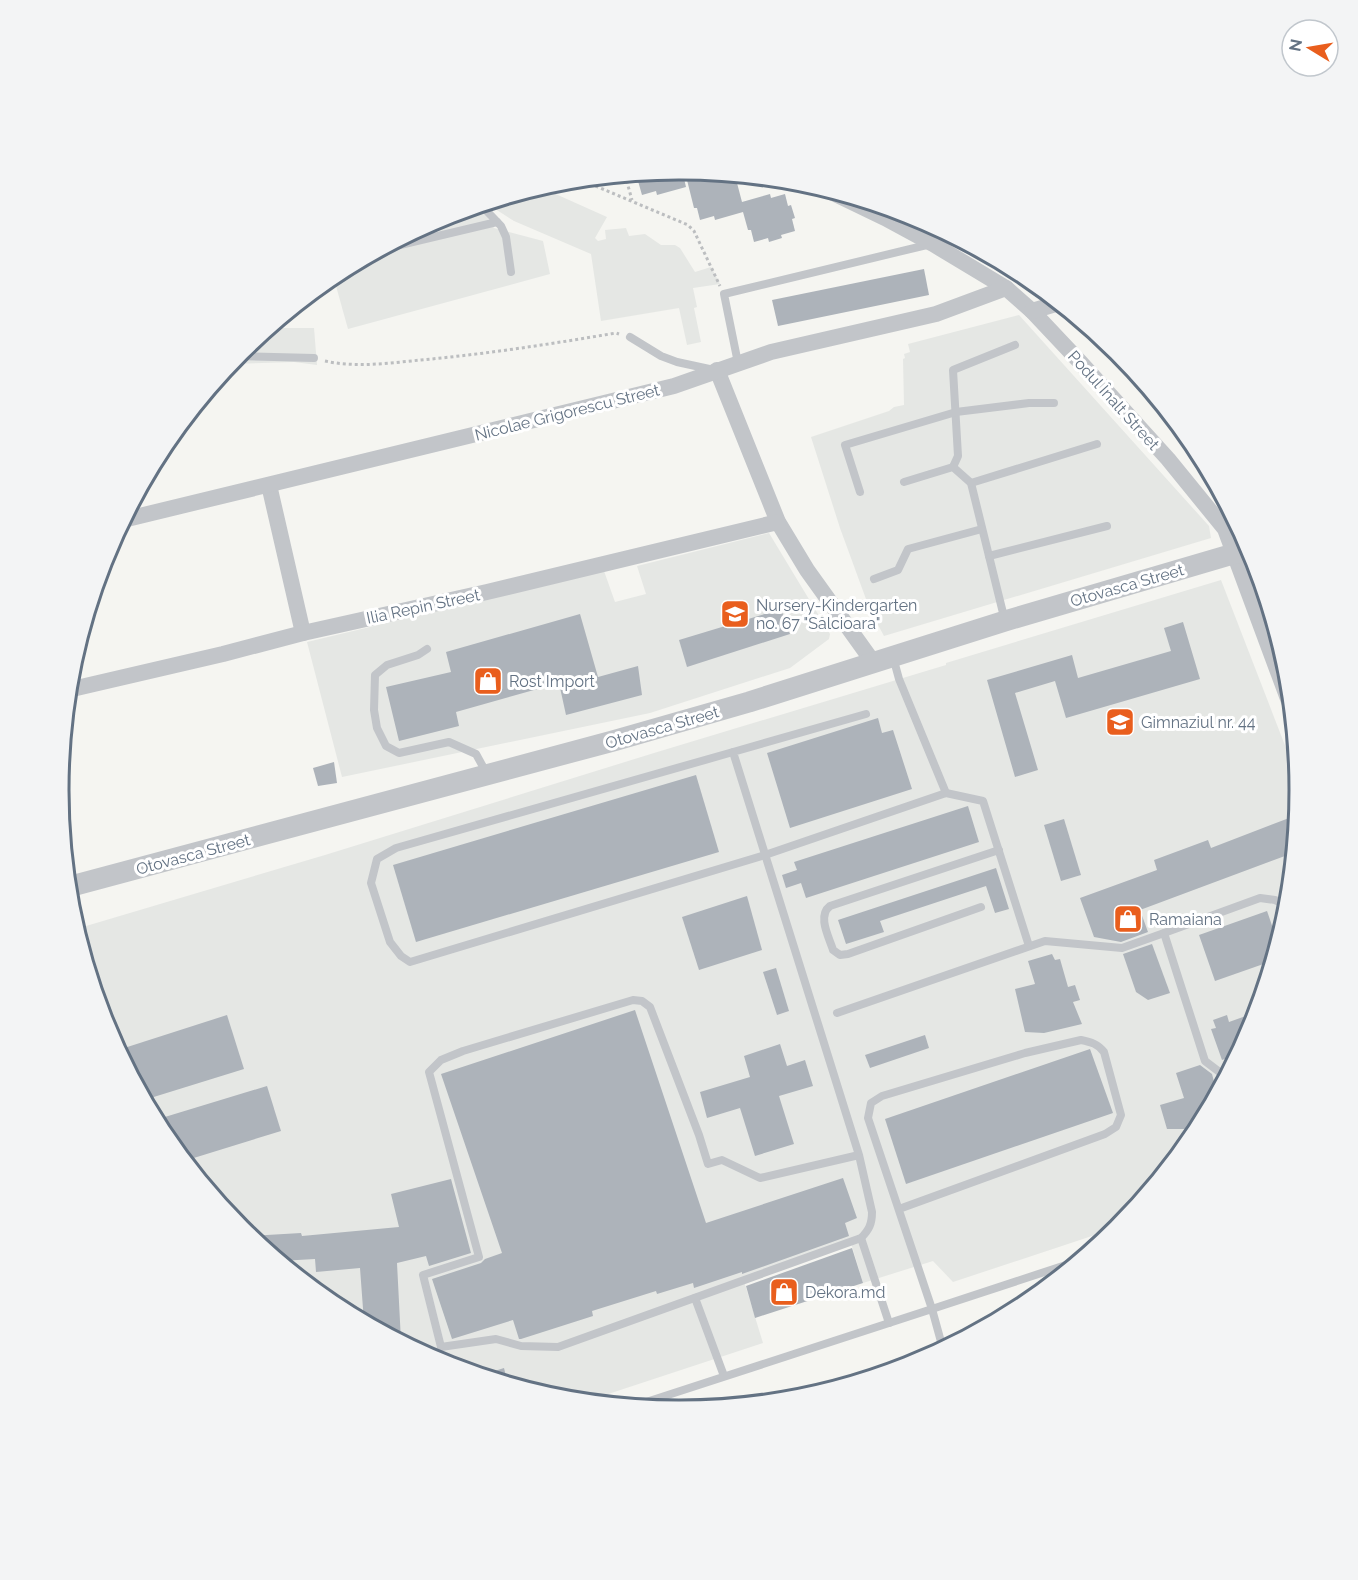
<svg xmlns="http://www.w3.org/2000/svg" width="1358" height="1580" font-family="Raleway,sans-serif">
<rect width="100%" height="100%" fill="#f5f5f1"/>
<g fill="#e5e7e4">
<path d="M 540,187 L 607,217 L 595,238 L 598,241 L 606,239 L 605,230 L 626,228 L 629,236 L 645,234 L 661,245 L 675,245 L 680,248 L 695,272 L 711,267 L 720,284 L 693,288 L 697,307 L 694,308 L 701,342 L 687,345 L 679,308 L 601,321 L 591,254 L 514,221 L 486,203 Z"/>
<path d="M 470,208 L 486,215 L 494,228 L 543,241 L 550,274 L 348,329 L 336,286 L 316,291 L 316,289 L 335,274 L 442,217 Z"/>
<path d="M 1019,315 L 1209,526 L 1211,538 L 884,636 L 870,610 L 840,528 L 811,437 L 889,411 L 894,407 L 904,405 L 903,359 L 905,358 L 904,354 L 910,352 L 908,344 Z"/>
<path d="M 269,328 L 314,328 L 317,365 L 294,362 L 230,364 L 240,351 Z"/>
<path d="M 769,533 L 830,634 L 829,639 L 790,668 L 650,713 L 342,777 L 307,642 L 604,571 L 615,602 L 646,594 L 637,566 Z"/>
<path d="M 1221,580 L 1298,779 L 1299,790 L 1288,911 L 1252,1028 L 1195,1135 L 1119,1227 L 953,1282 L 933,1261 L 863,1283 L 851,1243 L 744,1281 L 763,1343 L 587,1401 L 558,1399 L 441,1363 L 334,1306 L 240,1229 L 163,1134 L 106,1027 L 76,929 L 325,855 L 654,753 L 946,665 L 946,663 Z"/>
</g>
<g fill="#adb3ba">
<path d="M 682,170 L 686,187 L 657,195 L 656,191 L 642,195 L 636,174 Z"/>
<path d="M 714,173 L 732,175 L 734,184 L 737,183 L 742,202 L 770,194 L 771,198 L 785,194 L 788,206 L 791,205 L 795,218 L 792,219 L 795,231 L 781,235 L 782,238 L 769,242 L 768,238 L 754,242 L 751,230 L 748,230 L 743,212 L 715,220 L 714,216 L 700,220 L 697,208 L 694,208 L 687,180 Z"/>
<path d="M 924,269 L 929,295 L 778,326 L 772,300 Z"/>
<path d="M 781,609 L 790,634 L 687,667 L 679,640 Z"/>
<path d="M 580,614 L 598,677 L 638,666 L 642,695 L 566,715 L 559,683 L 456,712 L 459,726 L 399,741 L 386,687 L 451,672 L 446,652 Z"/>
<path d="M 1183,622 L 1200,679 L 1066,718 L 1055,681 L 1015,693 L 1038,770 L 1015,777 L 987,680 L 1072,655 L 1078,678 L 1171,651 L 1164,628 Z"/>
<path d="M 878,718 L 882,733 L 893,730 L 912,789 L 790,828 L 767,753 Z"/>
<path d="M 334,762 L 337,783 L 318,786 L 313,768 Z"/>
<path d="M 696,775 L 719,852 L 416,942 L 393,865 Z"/>
<path d="M 968,806 L 979,842 L 806,898 L 801,883 L 786,888 L 782,875 L 797,870 L 794,862 Z"/>
<path d="M 1297,815 L 1293,853 L 1140,910 L 1148,932 L 1121,942 L 1094,937 L 1080,898 L 1157,870 L 1154,860 L 1208,840 L 1211,848 Z"/>
<path d="M 1064,819 L 1081,875 L 1061,881 L 1044,825 Z"/>
<path d="M 996,868 L 1009,909 L 995,913 L 986,886 L 880,921 L 884,932 L 846,944 L 838,920 Z"/>
<path d="M 747,896 L 762,950 L 699,970 L 682,917 Z"/>
<path d="M 1267,911 L 1278,943 L 1272,961 L 1215,981 L 1199,935 Z"/>
<path d="M 1152,944 L 1170,993 L 1148,1000 L 1136,992 L 1123,954 Z"/>
<path d="M 1052,954 L 1055,960 L 1060,959 L 1068,987 L 1075,985 L 1080,1000 L 1073,1002 L 1082,1024 L 1044,1033 L 1025,1032 L 1015,989 L 1035,984 L 1028,961 Z"/>
<path d="M 776,968 L 789,1011 L 777,1015 L 763,972 Z"/>
<path d="M 635,1010 L 706,1223 L 843,1178 L 857,1218 L 845,1223 L 849,1236 L 742,1274 L 742,1272 L 694,1288 L 693,1283 L 657,1294 L 656,1291 L 592,1311 L 593,1316 L 521,1339 L 519,1339 L 513,1320 L 452,1339 L 432,1279 L 481,1263 L 485,1259 L 502,1253 L 441,1074 Z"/>
<path d="M 1257,1012 L 1252,1028 L 1238,1054 L 1222,1060 L 1211,1029 L 1216,1028 L 1213,1020 L 1227,1015 L 1229,1022 Z"/>
<path d="M 227,1015 L 244,1069 L 144,1100 L 118,1050 Z"/>
<path d="M 925,1035 L 929,1048 L 870,1068 L 865,1055 Z"/>
<path d="M 780,1044 L 787,1066 L 805,1060 L 813,1086 L 779,1096 L 794,1144 L 755,1156 L 740,1108 L 707,1118 L 700,1092 L 750,1077 L 744,1056 Z"/>
<path d="M 1090,1049 L 1113,1113 L 906,1184 L 885,1119 Z"/>
<path d="M 1200,1065 L 1212,1074 L 1217,1093 L 1198,1129 L 1167,1129 L 1160,1105 L 1184,1098 L 1176,1073 Z"/>
<path d="M 267,1086 L 281,1131 L 184,1161 L 163,1134 L 155,1120 Z"/>
<path d="M 451,1179 L 471,1253 L 429,1266 L 426,1256 L 397,1263 L 401,1341 L 364,1322 L 360,1268 L 316,1272 L 315,1259 L 280,1261 L 249,1236 L 301,1233 L 302,1236 L 399,1227 L 391,1194 Z"/>
<path d="M 852,1248 L 863,1283 L 755,1318 L 746,1286 Z"/>
<path d="M 504,1368 L 508,1384 L 482,1375 Z"/>
</g>
<g fill="none" stroke-linecap="round" stroke-linejoin="round">
<g stroke="#bcbec0" stroke-width="3" stroke-dasharray="3 3" stroke-linecap="butt">
<path d="M 625,175 L 632,200"/>
<path d="M 579,179 L 688,225 L 694,231 L 720,286"/>
<path d="M 325,361 C 356,368 390,363 421,360 C 486,354 551,344 616,333 L 619,334"/>
</g>
<g stroke="#c2c5c9" stroke-width="8">
<path d="M 481,205 L 501,226 L 506,237 L 511,272"/>
<path d="M 379,250 L 497,222"/>
<path d="M 630,337 L 661,356 L 677,362 L 714,370"/>
<path d="M 236,356 L 314,358"/>
<path d="M 738,363 L 724,294 L 931,244"/>
<path d="M 953,467 L 958,456 L 953,370 L 1015,345"/>
<path d="M 904,482 L 953,467 L 971,483 L 1005,621"/>
<path d="M 971,483 L 1097,444"/>
<path d="M 860,492 L 845,445 L 956,412 L 1029,403 L 1054,403"/>
<path d="M 989,556 L 1107,526"/>
<path d="M 874,579 L 898,570 L 908,549 L 982,529"/>
<path d="M 427,649 L 418,655 L 387,665 L 375,675 L 374,710 L 377,728 L 386,746 L 399,753 L 449,742 L 476,754 L 487,774"/>
<path d="M 893,657 L 899,679 L 946,793"/>
<path d="M 733,752 L 396,848 L 377,859 L 371,883 L 390,942 L 401,956 L 410,962 L 765,855 L 946,793 L 983,801 L 1029,946"/>
<path d="M 981,907 L 848,954 L 840,955 L 833,950 C 829,937 817,916 830,906 L 999,850"/>
<path d="M 837,1013 L 1045,941 L 1122,948 L 1164,933"/>
<path d="M 1226,1077 L 1205,1061 L 1164,933 L 1260,898 L 1275,900 L 1288,906"/>
<path d="M 859,1155 L 760,1178 L 722,1160 L 708,1164 L 699,1135 L 650,1007 L 642,1001 L 633,1000 L 463,1051 L 441,1060 L 429,1072 L 479,1257 L 423,1275 L 441,1347 L 496,1339 L 521,1346 L 558,1347 L 861,1238 C 869,1230 872,1224 872,1212 L 859,1155 L 733,752 L 866,714"/>
<path d="M 899,1209 L 1105,1134 L 1116,1127 L 1121,1115 L 1104,1052 C 1098,1044 1091,1042 1081,1040 L 1025,1053 L 882,1096 L 871,1103 L 868,1118 L 932,1309 L 1078,1261"/>
<path d="M 861,1238 L 889,1323"/>
<path d="M 695,1298 L 724,1376"/>
<path d="M 634,1406 L 932,1309 L 943,1349"/>
</g>
<g stroke="#c2c5c9" stroke-width="16">
<path d="M 827,190 L 885,218 L 933,244 L 1006,288 L 1032,311 L 1081,363 L 1168,459 L 1225,529 L 1291,707"/>
<path d="M 1032,311 L 1059,303"/>
<path d="M 717,370 L 778,522 L 807,570 L 873,662"/>
<path d="M 269,485 L 303,633"/>
<path d="M 123,520 L 674,386 L 771,352 L 936,314 L 1006,288"/>
<path d="M 68,690 L 223,654 L 303,633 L 487,592 L 778,522"/>
</g>
<path stroke="#c2c5c9" stroke-width="21" d="M 68,887 L 613,741 L 749,702 L 1005,621 L 1250,549"/>
</g>
<defs>
<g id="school-square" transform="scale(1.5)"><rect x="-9" y="-9" width="18" height="18" rx="4" fill="#e95e1d" stroke="#fff"/><path d="M0-5L7-2L0 1L-7-2ZM-4 1L0 2.5L4 1V4Q0 6-4 4Z" fill="#fff"/></g>
<g id="shop-square" transform="scale(1.5)"><rect x="-9" y="-9" width="18" height="18" rx="4" fill="#e95e1d" stroke="#fff"/><path d="M-5-2.5h2.3a2.7 3.5 0 0 1 5.4 0H5L5.5 6h-11ZM-1.5-2.5h3a1.5 2.3 0 0 0-3 0Z" fill="#fff"/></g>
</defs>
<g fill-rule="evenodd">
<use href="#school-square" x="735" y="614"/>
<use href="#shop-square" x="488" y="681"/>
<use href="#school-square" x="1120" y="722"/>
<use href="#shop-square" x="1128" y="919"/>
<use href="#shop-square" x="784" y="1292"/>
</g>
<g text-anchor="middle" stroke-width="6" stroke-linejoin="round" paint-order="stroke">
<g font-size="16" fill="#637283" stroke="#fff">
<text transform="translate(1114 400) rotate(48)" y="6">Podul Înalt Street</text>
<text transform="translate(567 412) rotate(-14)" y="6">Nicolae Grigorescu Street</text>
<text transform="translate(1127 585) rotate(-16)" y="6">Otovasca Street</text>
<text transform="translate(423 606) rotate(-12)" y="6">Ilia Repin Street</text>
<text transform="translate(662 727) rotate(-16)" y="6">Otovasca Street</text>
<text transform="translate(193 854) rotate(-15)" y="6">Otovasca Street</text>
</g>
<g font-size="16" fill="#637283" stroke="#fff" text-anchor="start">
<text x="756" y="611">Nursery-Kindergarten<tspan x="756" dy="18">no. 67 "Sălcioara"</tspan></text>
<text x="509" y="687">Rost Import</text>
<text x="1141" y="728">Gimnaziul nr. 44</text>
<text x="1149" y="925">Ramaiana</text>
<text x="805" y="1298">Dekora.md</text>
</g>
</g>
<path d="M0 0H1358V1580H0ZM69 790a610 610 0 1 1 1220 0a610 610 0 1 1-1220 0Z" fill="#f3f4f5" fill-rule="evenodd"/>
<path fill="none" stroke="#637283" stroke-width="3" d="M69 790a610 610 0 1 1 1220 0a610 610 0 1 1-1220 0Z"/>
<g transform="translate(1310 48) rotate(281)"><circle r="28" fill="#ffffff" stroke="#c1c7cd" stroke-width="1.5"/>
<path d="M0-4.5L10 22L0 15L-10 22Z" fill="#e95e1d"/>
<text y="-9" font-size="16" font-weight="bold" text-anchor="middle" fill="#637283">N</text>
</g>
</svg>
